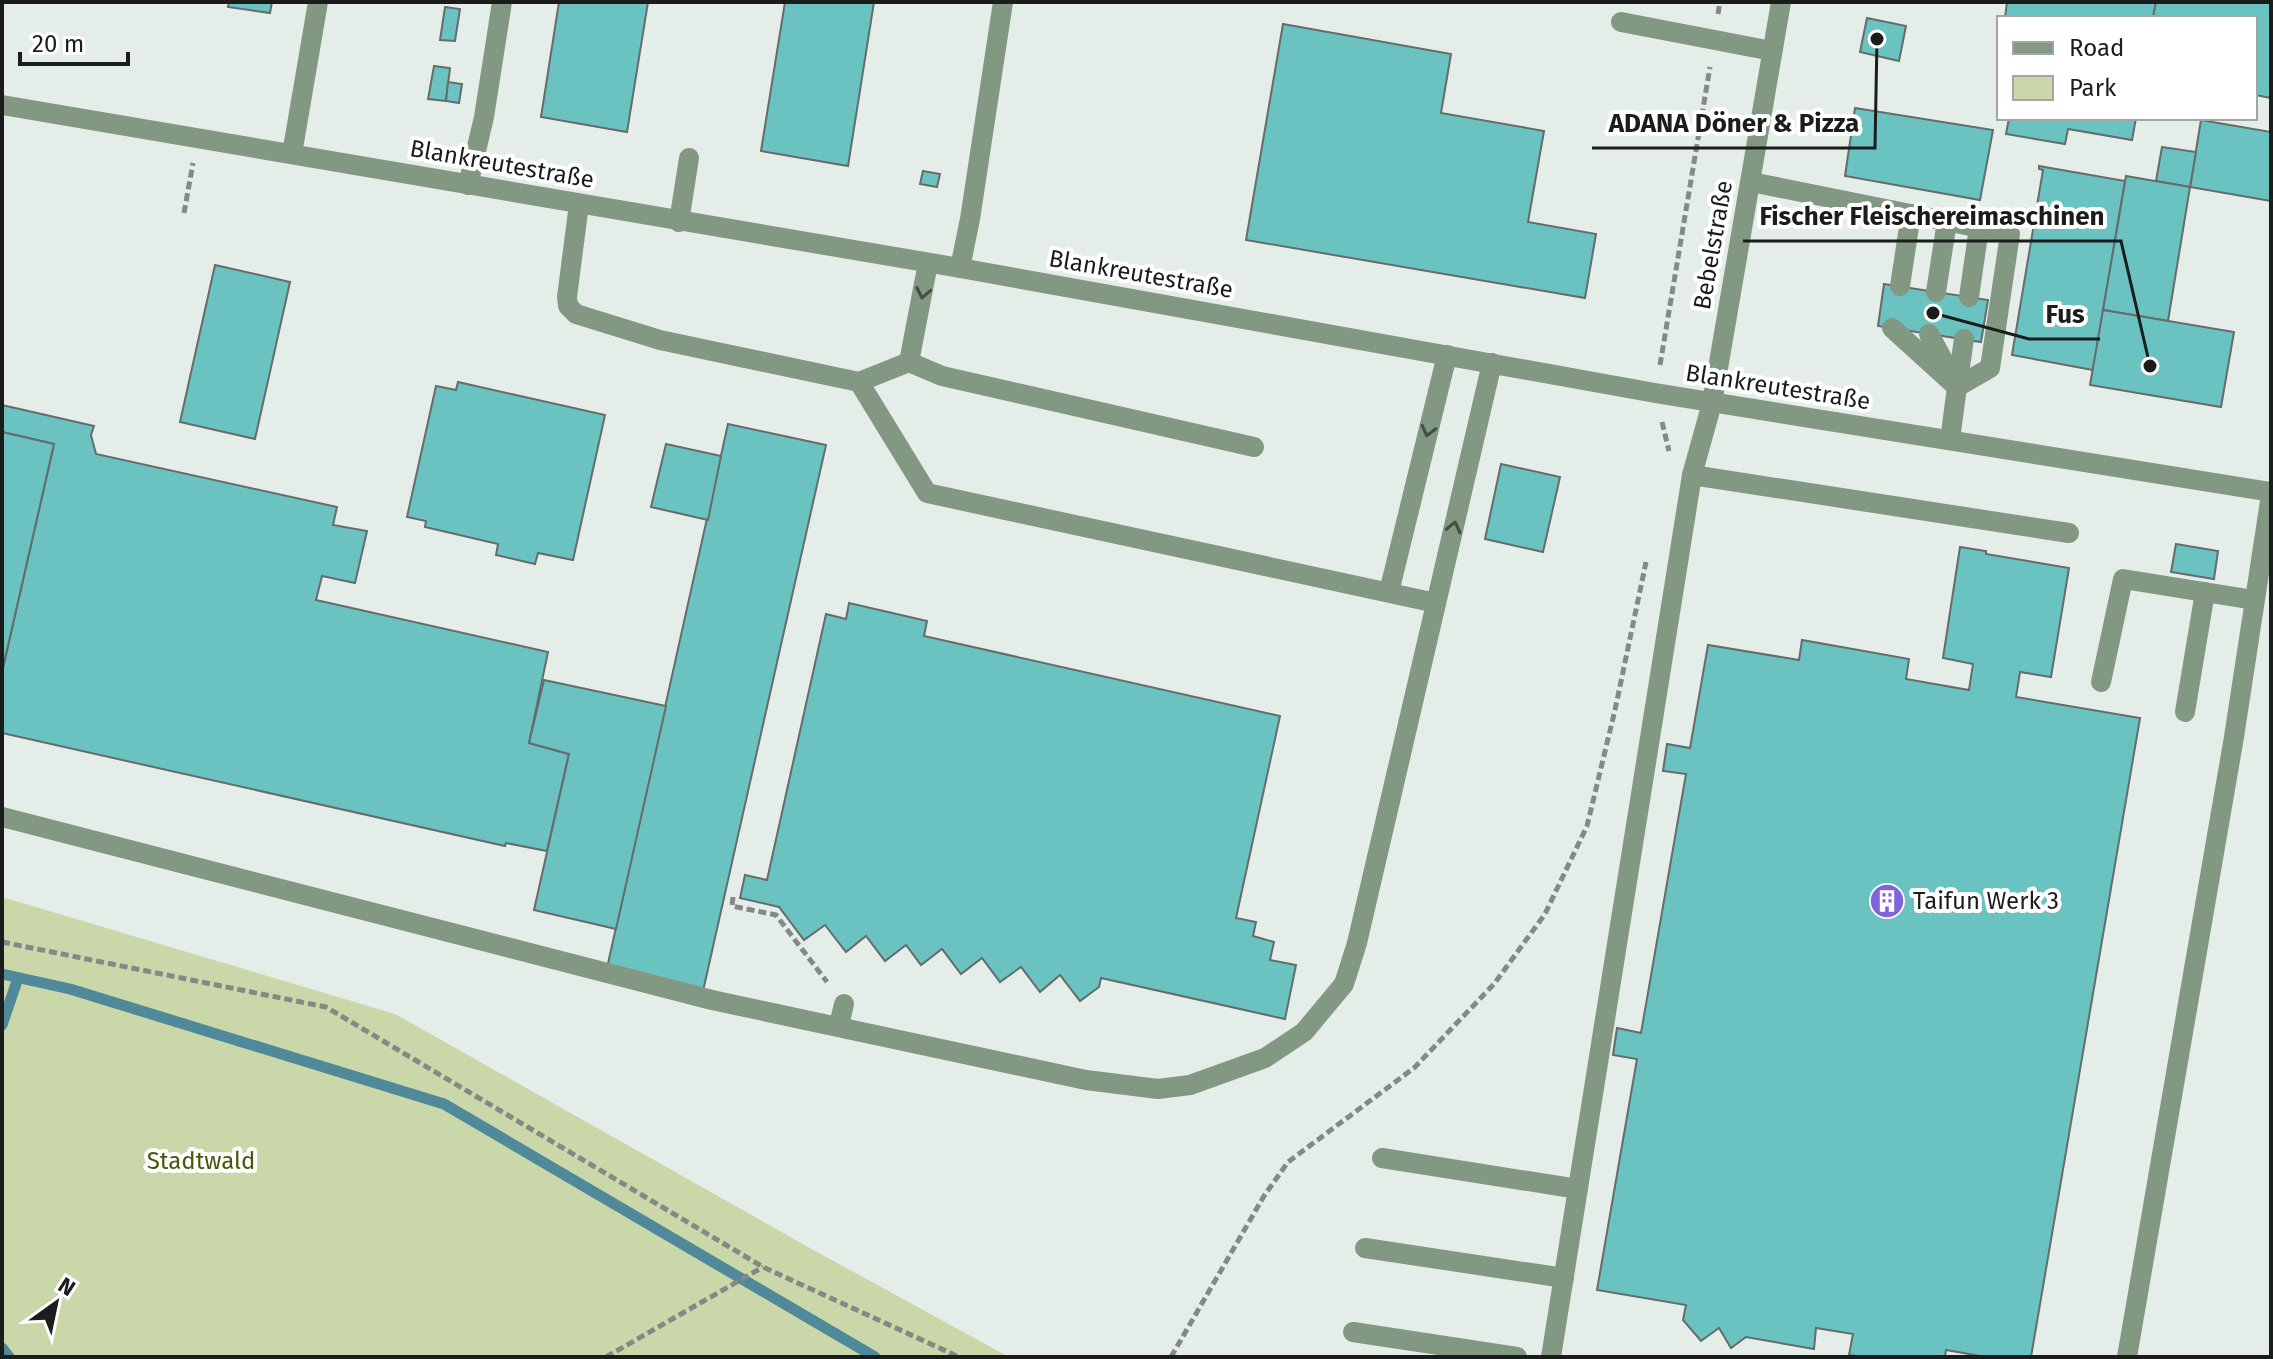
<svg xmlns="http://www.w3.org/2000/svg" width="2273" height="1359" font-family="'Fira Sans',sans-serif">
<rect width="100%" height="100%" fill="#e5ede9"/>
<path fill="#cad7a8" d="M 2,897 L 395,1014 L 817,1252 L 1009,1357 L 2,1357 Z"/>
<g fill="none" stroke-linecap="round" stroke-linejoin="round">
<g stroke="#508a9a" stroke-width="11">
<path d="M 2,974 L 70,989 L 444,1104 L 875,1357"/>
<path d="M 2,1025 L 18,978"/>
<path d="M 2,1348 L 9,1357"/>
</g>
</g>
<g fill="#6ac3c1" stroke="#646c6c" stroke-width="2">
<path d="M 229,2 L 272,2 L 270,13 L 228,7 Z"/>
<path d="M 559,2 L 648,2 L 627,132 L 541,117 Z"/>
<path d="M 785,2 L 874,2 L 848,166 L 761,151 Z"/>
<path d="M 2007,2 L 2156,2 L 2153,18 L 2005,18 Z"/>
<path d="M 2156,2 L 2271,2 L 2271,98 L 2255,95 L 2255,18 L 2153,18 Z"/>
<path d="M 445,7 L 460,9 L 455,41 L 440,40 Z"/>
<path d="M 1867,18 L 1906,26 L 1899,61 L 1860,52 Z"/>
<path d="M 1283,24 L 1451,54 L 1441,113 L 1544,131 L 1528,222 L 1596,234 L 1585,298 L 1246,240 Z"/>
<path d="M 434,66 L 450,68 L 446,101 L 428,99 Z"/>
<path d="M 448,82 L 462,84 L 459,103 L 446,101 Z"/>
<path d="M 1855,108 L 1993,130 L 1980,200 L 1845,176 Z"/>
<path d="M 2009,118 L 2136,118 L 2132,140 L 2068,129 L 2065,144 L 2006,134 Z"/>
<path d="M 2201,120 L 2271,132 L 2271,201 L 2190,187 Z"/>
<path d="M 2162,147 L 2196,152 L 2190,187 L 2156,181 Z"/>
<path d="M 2039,166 L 2125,181 L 2093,370 L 2012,355 L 2043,170 L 2039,169 Z"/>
<path d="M 923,171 L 940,174 L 937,187 L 920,184 Z"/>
<path d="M 2126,176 L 2190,187 L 2168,321 L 2103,310 Z"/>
<path d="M 215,265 L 290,282 L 255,439 L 180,422 Z"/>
<path d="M 1884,284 L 1988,300 L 1981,342 L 1878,326 Z"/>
<path d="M 2103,310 L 2234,332 L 2221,407 L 2090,385 Z"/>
<path d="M 458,382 L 605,415 L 573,560 L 538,553 L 535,564 L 496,555 L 498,544 L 425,527 L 426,521 L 407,517 L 436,386 L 456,390 Z"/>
<path d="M 2,405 L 94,426 L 91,435 L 96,454 L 337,507 L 333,525 L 367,531 L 355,583 L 322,576 L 316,600 L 548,652 L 529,743 L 569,754 L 547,851 L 506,843 L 505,846 L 2,733 L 2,672 L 54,444 L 2,432 Z"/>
<path d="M 728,424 L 826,445 L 703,991 L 607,968 Z"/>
<path d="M 2,432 L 54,444 L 2,672 Z"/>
<path d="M 666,444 L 721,456 L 708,520 L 651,507 Z"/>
<path d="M 1501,464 L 1560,477 L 1543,552 L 1485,539 Z"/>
<path d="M 2176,544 L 2218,551 L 2214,579 L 2171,572 Z"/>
<path d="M 1960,547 L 1986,551 L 1986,554 L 2069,568 L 2051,677 L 2020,672 L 2016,697 L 2140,718 L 2031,1357 L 1986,1357 L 1946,1350 L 1945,1357 L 1863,1357 L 1849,1355 L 1853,1334 L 1816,1328 L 1814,1349 L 1746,1337 L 1731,1348 L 1719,1328 L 1701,1341 L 1683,1320 L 1686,1305 L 1597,1290 L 1637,1059 L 1613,1055 L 1617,1028 L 1641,1033 L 1686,774 L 1663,771 L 1667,744 L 1690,748 L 1708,645 L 1799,660 L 1802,640 L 1909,659 L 1906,679 L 1969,690 L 1973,664 L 1943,658 Z"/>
<path d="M 849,603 L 927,621 L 924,636 L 1280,716 L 1236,918 L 1256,922 L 1253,936 L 1274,942 L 1270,960 L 1296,965 L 1285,1019 L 1101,978 L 1099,987 L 1080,1001 L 1060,975 L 1040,992 L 1021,967 L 1000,982 L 982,958 L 961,974 L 942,949 L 921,965 L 906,945 L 885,961 L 866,936 L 846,952 L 825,925 L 804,940 L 779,907 L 740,898 L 745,875 L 767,880 L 826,614 L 846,619 Z"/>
<path d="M 544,680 L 666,706 L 616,929 L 534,910 L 569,754 L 529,743 Z"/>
</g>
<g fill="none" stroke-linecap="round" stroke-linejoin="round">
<g stroke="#838986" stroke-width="5" stroke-dasharray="8 4" stroke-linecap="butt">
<path d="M 1718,14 L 1720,2"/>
<path d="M 184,213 L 193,163"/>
<path d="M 1660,365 L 1710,67"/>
<path d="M 1662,422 L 1669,451"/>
<path d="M 733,897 L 732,906 L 776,915 L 827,982"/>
<path d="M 2,942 L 326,1007 L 763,1267 L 959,1357"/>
<path d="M 606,1357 L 763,1267"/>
<path d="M 1171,1357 L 1264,1196 L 1288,1162 L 1414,1068 L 1494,984 L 1545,914 L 1587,826 L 1615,710 L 1646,562"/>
</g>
<g stroke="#839883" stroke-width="20">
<path d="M 1621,22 L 1772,51"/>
<path d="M 292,154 L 318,2"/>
<path d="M 1751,182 L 2010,234 L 1990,368 L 1957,387 L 1950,440"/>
<path d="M 468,185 L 484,117 L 502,2"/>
<path d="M 579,204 L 567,297 L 568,306 L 576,314 L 660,340 L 859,382 L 927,493 L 1436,603"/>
<path d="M 679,222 L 689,158"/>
<path d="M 960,268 L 970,219 L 1003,2"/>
<path d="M 1900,286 L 1911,214"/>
<path d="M 1936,292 L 1947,221"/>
<path d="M 1969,297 L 1979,228"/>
<path d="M 1892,328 L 1957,387"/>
<path d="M 1929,334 L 1950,373"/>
<path d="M 909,362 L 942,376 L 1254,447"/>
<path d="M 859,382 L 909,362 L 928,263"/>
<path d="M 1957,387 L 1964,339"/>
<path d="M 1692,475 L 2069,533"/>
<path d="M 1389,592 L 1447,355"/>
<path d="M 2101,682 L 2123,579 L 2254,600"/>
<path d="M 2185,712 L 2205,592"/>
<path d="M 2,817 L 712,1000 L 1086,1080 L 1158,1089 L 1190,1085 L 1265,1058 L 1304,1032 L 1344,984 L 1357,943 L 1492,363"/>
<path d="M 839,1025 L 844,1004"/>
<path d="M 1382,1158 L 1578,1189"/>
<path d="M 1365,1248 L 1564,1278"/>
<path d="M 1353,1332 L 1517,1357"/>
<path d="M 1551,1357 L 1692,475 L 1712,403"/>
<path d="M 2127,1357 L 2234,737 L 2271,495"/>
</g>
<g stroke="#839883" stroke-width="20">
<path d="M 2,105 L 960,268 L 1655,393 L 2271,492"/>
<path d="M 1712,403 L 1781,2"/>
</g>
</g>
<defs><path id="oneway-chevron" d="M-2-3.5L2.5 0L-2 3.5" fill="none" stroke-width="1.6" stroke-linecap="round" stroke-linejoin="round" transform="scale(2)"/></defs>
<g stroke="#444e45">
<use href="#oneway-chevron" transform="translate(923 293) rotate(101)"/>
<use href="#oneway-chevron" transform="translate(1428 431) rotate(104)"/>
<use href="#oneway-chevron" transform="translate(1454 527) rotate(-77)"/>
</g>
<defs>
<g id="building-disc" transform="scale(1.8)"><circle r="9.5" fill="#8163de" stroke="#fff"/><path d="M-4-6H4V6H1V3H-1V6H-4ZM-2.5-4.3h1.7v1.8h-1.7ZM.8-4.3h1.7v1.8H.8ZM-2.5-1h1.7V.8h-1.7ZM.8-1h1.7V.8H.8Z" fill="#fff"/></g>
</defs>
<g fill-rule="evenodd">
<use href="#building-disc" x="1887" y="901"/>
</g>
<g text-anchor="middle" stroke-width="8" stroke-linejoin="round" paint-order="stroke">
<g font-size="24" fill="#1a1d1c" stroke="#fff">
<text transform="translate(502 164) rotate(10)" y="8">Blankreutestraße</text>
<text transform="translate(1713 245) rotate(-80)" y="8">Bebelstraße</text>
<text transform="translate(1141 274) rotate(10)" y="8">Blankreutestraße</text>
<text transform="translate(1778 387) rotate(9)" y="8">Blankreutestraße</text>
</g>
<g font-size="24" fill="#1a1d1c" stroke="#fff" text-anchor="start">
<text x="1913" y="909">Taifun Werk 3</text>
</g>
<g font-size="24" fill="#48560f" stroke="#fff">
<text x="201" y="1169">Stadtwald</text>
</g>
</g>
<path fill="none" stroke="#1a1d1c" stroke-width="3" d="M1877 39L1875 148H1592M2150 366L2121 241H1743M1933 313L2029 339H2100"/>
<g fill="#1a1d1c" stroke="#fff" stroke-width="3">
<circle cx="1877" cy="39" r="8"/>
<circle cx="2150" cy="366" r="8"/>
<circle cx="1933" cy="313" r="8"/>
</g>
<g font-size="26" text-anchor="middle" font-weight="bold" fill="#1a1d1c" stroke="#fff" stroke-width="8" stroke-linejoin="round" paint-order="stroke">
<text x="1734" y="132">ADANA Döner &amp; Pizza</text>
<text x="1932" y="225">Fischer Fleischereimaschinen</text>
<text x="2065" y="323">Fus</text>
</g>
<rect width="2273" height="1359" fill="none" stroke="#1a1d1c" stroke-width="8"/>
<rect x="1997" y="16" width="260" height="104" fill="#ffffff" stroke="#a3a5a4" stroke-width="2"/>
<rect x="2013" y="42" width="40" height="12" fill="#839883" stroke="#a3a5a4" stroke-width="2"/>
<text x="2069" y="56" font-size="24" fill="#1a1d1c">Road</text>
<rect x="2013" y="76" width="40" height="24" fill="#cad7a8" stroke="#a3a5a4" stroke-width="2"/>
<text x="2069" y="96" font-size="24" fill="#1a1d1c">Park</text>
<g transform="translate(56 1303) rotate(33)" stroke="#ffffff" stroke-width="6" paint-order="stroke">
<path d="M0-6L14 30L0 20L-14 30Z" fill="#1a1d1c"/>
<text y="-12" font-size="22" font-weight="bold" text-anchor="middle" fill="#1a1d1c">N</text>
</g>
<path d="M20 52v12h108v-12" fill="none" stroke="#1a1d1c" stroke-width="4"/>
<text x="32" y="52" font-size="24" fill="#1a1d1c" stroke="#ffffff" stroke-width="6" paint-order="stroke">20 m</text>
</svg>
